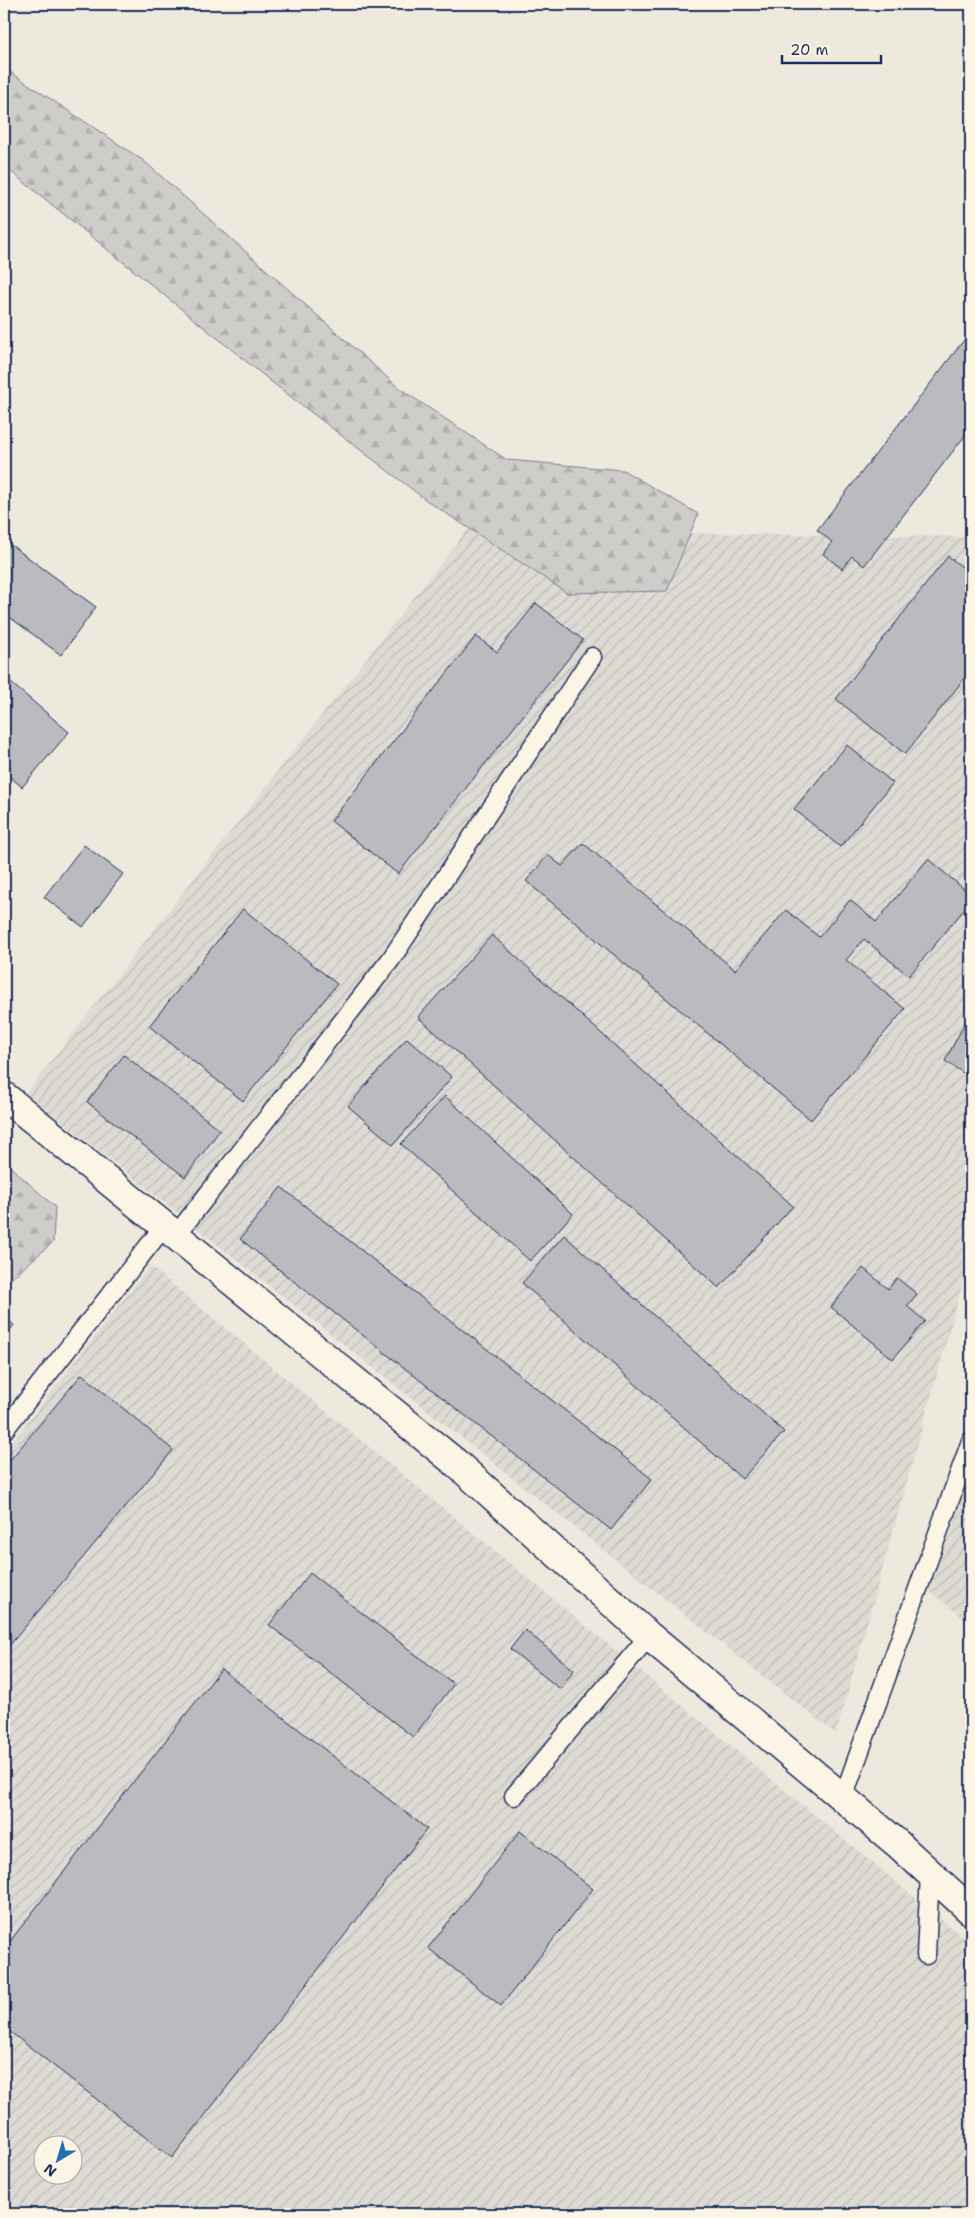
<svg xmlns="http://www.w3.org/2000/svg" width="975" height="2218" font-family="'Shantell Sans',sans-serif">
<defs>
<pattern id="industrial-furrows" width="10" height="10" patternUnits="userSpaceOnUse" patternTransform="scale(1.25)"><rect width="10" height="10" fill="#dedbd4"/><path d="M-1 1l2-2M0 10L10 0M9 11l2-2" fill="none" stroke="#bebcb8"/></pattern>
<pattern id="forest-firs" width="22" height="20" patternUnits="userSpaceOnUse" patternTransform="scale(1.25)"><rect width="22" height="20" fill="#cfcdca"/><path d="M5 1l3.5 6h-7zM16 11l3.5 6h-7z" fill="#b1b0b0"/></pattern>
</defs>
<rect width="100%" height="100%" fill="#eee9dd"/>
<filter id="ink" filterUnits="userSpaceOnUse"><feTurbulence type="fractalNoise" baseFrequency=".02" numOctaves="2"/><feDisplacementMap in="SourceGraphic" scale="10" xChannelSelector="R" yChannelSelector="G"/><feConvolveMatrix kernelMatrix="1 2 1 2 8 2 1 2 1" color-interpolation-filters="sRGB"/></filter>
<g filter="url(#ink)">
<g fill="url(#industrial-furrows)" fill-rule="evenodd">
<path d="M 467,530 L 971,537 L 971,1254 L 836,1734 L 26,1093 Z"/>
<path d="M 150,1266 L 971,1944 L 971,2214 L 4,2214 L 4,1452 ZM 42,2146 L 72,2146 L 72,2176 L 42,2176 Z"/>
<path d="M 971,1474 L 971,1624 L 929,1591 Z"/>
</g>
<g fill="url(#forest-firs)" stroke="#757e94">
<path d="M 4,68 L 144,161 L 399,388 L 507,460 L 623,470 L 698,514 L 667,591 L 567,593 L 426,500 L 278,387 L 4,166 Z"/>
<path d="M 4,1161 L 55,1207 L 53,1242 L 4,1285 Z"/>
</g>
<g fill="#babbbe" stroke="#1b2f5e">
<path d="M 971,331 L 971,428 L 864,566 L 852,556 L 842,569 L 823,554 L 832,542 L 817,530 Z"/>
<path d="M 4,540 L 96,607 L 61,655 L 4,613 Z"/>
<path d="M 948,556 L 971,574 L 971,670 L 905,754 L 836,699 Z"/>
<path d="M 536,603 L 583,640 L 398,874 L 331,821 L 476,636 L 497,652 Z"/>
<path d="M 4,677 L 69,732 L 22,787 L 4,772 Z"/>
<path d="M 847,745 L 893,783 L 840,847 L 794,809 Z"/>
<path d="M 583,843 L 735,970 L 786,910 L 819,937 L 850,900 L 876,922 L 928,859 L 971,895 L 971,901 L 909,976 L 864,939 L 846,960 L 905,1009 L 811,1120 L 526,881 L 548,855 L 562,866 Z"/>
<path d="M 84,845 L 123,874 L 83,927 L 44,897 Z"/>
<path d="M 243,909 L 337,984 L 243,1101 L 149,1026 Z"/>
<path d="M 492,935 L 793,1206 L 719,1288 L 418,1017 Z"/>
<path d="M 971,1011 L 971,1078 L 945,1061 Z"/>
<path d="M 407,1038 L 452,1077 L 393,1145 L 348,1106 Z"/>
<path d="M 124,1055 L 220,1130 L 185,1177 L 87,1102 Z"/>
<path d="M 445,1096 L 573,1214 L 530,1261 L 401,1144 Z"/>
<path d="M 281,1187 L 652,1479 L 611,1530 L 240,1239 Z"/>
<path d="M 564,1235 L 784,1432 L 742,1479 L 522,1283 Z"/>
<path d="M 863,1268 L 888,1289 L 897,1278 L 917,1294 L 907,1306 L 925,1321 L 893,1359 L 831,1307 Z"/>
<path d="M 4,1316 L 14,1325 L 4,1338 Z"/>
<path d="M 82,1374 L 173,1450 L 4,1652 L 4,1467 Z"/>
<path d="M 310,1573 L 454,1684 L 413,1737 L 269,1625 Z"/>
<path d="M 525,1630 L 574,1670 L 560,1689 L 510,1649 Z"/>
<path d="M 221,1669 L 427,1829 L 172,2158 L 4,2027 L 4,1949 Z"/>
<path d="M 520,1831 L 593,1889 L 501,2006 L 428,1948 Z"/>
</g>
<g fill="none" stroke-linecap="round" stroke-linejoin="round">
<g stroke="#1b2f5e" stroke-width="21">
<g id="lane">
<path d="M 177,1234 L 391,959 L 592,657"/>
<path d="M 4,1430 L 165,1225"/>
<path d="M 514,1796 L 649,1636"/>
<path d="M 843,1798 L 971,1441"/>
<path d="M 926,1955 L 930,1873"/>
</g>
</g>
<g stroke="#1b2f5e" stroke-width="31">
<path id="secondary" d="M 4,1096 L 456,1463 L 649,1636 L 898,1844 L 971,1911"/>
</g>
<use href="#lane" stroke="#fcf5e5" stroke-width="18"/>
<use href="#secondary" stroke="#fcf5e5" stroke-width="28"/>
</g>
</g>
<rect width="975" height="2218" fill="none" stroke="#fcf5e5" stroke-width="20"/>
<rect x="10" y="10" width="955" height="2198" fill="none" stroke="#1b2f5e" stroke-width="2" filter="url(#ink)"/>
<g transform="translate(58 2160) rotate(218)"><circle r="24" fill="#fcf5e5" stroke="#a2a6af"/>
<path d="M0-4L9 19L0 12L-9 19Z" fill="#1f6fb2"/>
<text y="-8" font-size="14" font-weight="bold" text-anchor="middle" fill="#1b2f5e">N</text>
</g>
<path d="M782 55v8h99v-8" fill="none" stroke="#1b2f5e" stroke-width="2.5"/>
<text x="790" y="55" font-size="15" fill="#1b2f5e" stroke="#fcf5e5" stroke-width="4" paint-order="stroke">20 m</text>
</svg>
